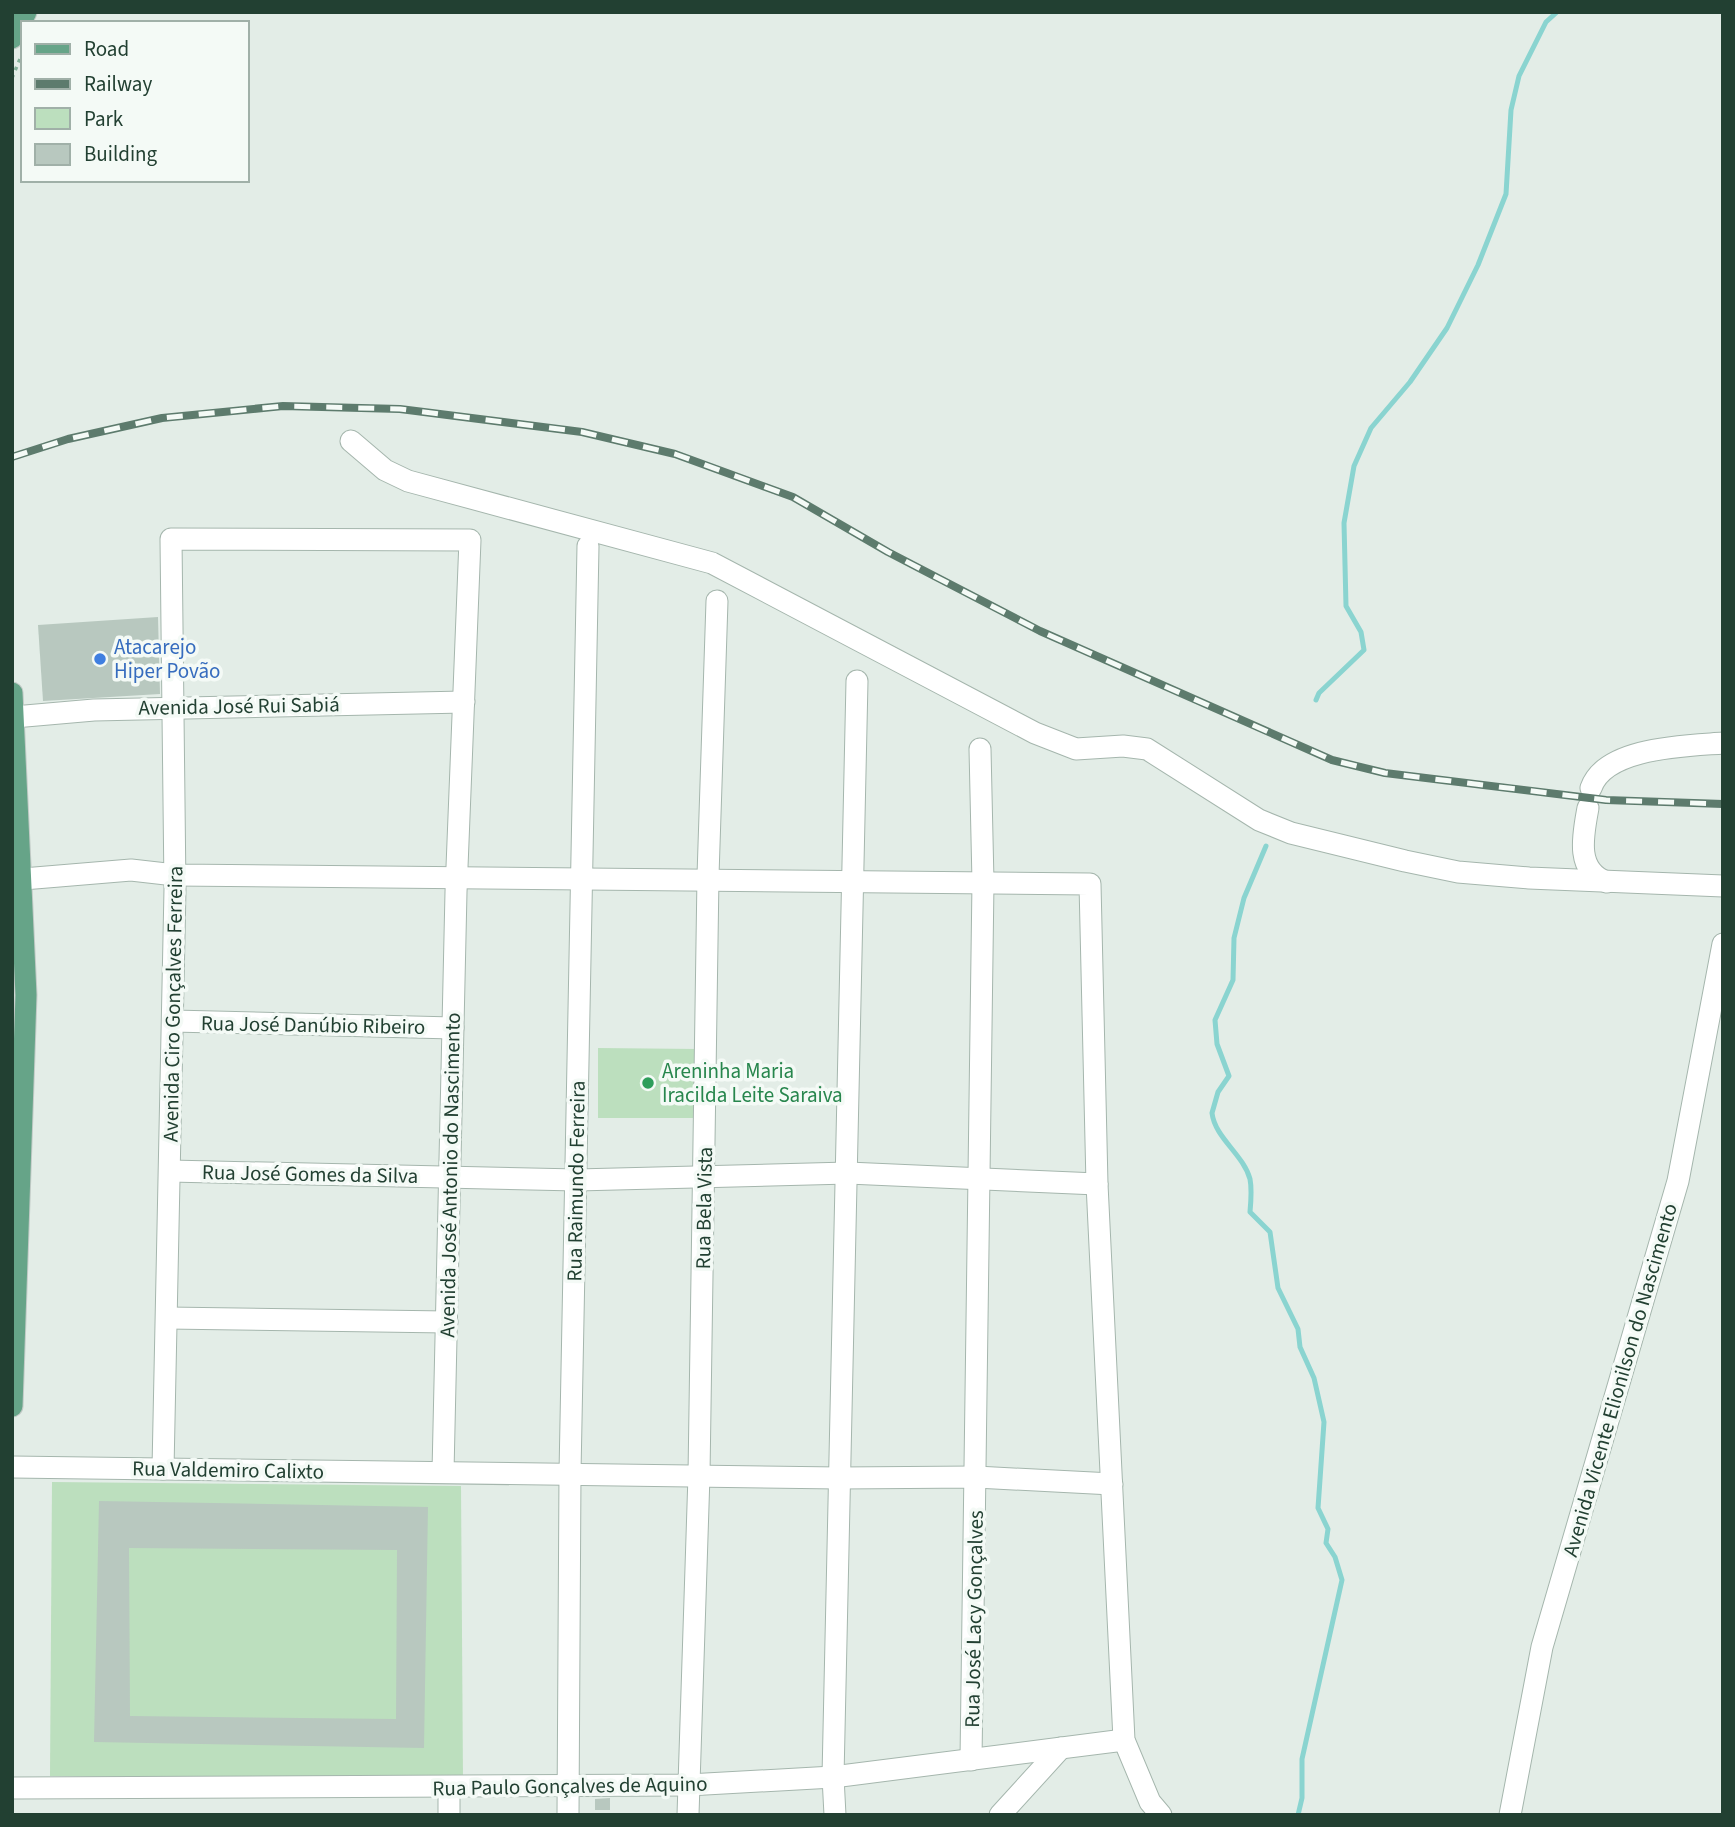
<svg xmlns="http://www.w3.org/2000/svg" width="1735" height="1827" font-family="'Source Sans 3',sans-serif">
<rect width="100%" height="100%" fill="#e3ede7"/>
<g fill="#bcdfbe">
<path d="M 598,1048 L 698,1049 L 698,1118 L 598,1118 Z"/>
<path d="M 52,1482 L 461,1486 L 463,1780 L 50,1776 Z"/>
</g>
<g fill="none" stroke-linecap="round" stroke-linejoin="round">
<g stroke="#8ad4d0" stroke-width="5">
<path d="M 1316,700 L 1319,693 L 1364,650 L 1361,632 L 1346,606 L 1344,523 L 1354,466 L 1371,428 L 1410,382 L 1447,328 L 1478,265 L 1506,194 L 1511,110 L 1519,76 L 1546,22 L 1557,12"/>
<path d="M 1266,846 L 1244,898 L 1234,938 L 1233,980 L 1215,1020 L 1217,1044 L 1229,1076 L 1218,1092 L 1212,1113 C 1215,1138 1243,1154 1250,1179 C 1252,1189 1251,1201 1250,1212 L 1270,1232 L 1278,1288 L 1298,1329 L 1300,1347 L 1314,1378 L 1324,1422 L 1318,1508 L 1328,1529 L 1326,1543 L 1335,1557 L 1342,1580 L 1302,1759 L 1302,1798 L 1298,1815"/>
</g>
</g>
<g fill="#b8c8bf" fill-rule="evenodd">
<path d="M 158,617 L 160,694 L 43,701 L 38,625 Z"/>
<path d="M 99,1501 L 428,1507 L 424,1748 L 94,1742 ZM 129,1548 L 397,1550 L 396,1719 L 130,1716 Z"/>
<path d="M 610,1798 L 610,1810 L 595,1810 L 595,1799 Z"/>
</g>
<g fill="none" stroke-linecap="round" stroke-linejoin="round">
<g stroke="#a5b6ad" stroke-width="23">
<g id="minor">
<path d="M 351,441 L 385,470 L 408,481 L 712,563 L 1035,733 L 1076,749 L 1123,746 L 1147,749 L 1259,820 L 1291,833 L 1405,861 L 1458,872 L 1529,878 L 1723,886"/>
<path d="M 14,717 L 94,710 L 464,702"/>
<path d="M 1591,788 C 1605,747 1686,746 1723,743"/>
<path d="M 1588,808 C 1583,835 1575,871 1607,882"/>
<path d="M 23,879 L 131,870 L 175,875 L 1090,884 L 1097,1184 L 1124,1740 L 1150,1802 L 1161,1815"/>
<path d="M 173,1021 L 453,1028"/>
<path d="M 170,1171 L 577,1180 L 848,1173 L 1097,1184"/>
<path d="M 167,1318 L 447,1322"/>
<path d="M 12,1467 L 839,1478 L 976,1477 L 1112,1484"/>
<path d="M 163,1469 L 175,889 L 171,539 L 470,540 L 456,892 L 443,1472"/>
<path d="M 971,1760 L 983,882 L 980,749"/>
<path d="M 12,1788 L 688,1785 L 833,1777 L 1124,1740"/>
<path d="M 449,1815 L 449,1787"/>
<path d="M 568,1815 L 570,1473 L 588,546"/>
<path d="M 688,1815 L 699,1475 L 708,876 L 717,601"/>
<path d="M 835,1815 L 833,1777 L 857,681"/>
<path d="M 1000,1815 L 1061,1748"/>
<path d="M 1510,1815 L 1542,1647 L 1678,1181 L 1723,944"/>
</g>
</g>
<g stroke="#c1cac6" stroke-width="23">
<g id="major">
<path d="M 12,38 L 26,12"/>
<path d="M 12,693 L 26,995 L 12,1406"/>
</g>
</g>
<path stroke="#83b29a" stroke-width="3.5" stroke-dasharray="3.5 5" stroke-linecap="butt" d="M 12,78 L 22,54"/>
<use href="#minor" stroke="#fff" stroke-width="21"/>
<use href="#major" stroke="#66a488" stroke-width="21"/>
<g stroke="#5d7b6d" stroke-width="8">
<path id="rail" d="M 12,457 L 68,439 L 162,418 L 283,406 L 400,409 L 582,432 L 675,454 L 793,497 L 888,552 L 1040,631 L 1332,760 L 1385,773 L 1606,800 L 1723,804"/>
</g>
<use href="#rail" stroke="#f4faf6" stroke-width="5" stroke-dasharray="16" stroke-linecap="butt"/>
</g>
<circle fill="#3f7fe0" stroke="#f4faf6" stroke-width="2.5" cx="100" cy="659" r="7"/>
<circle fill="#2e9e5b" stroke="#f4faf6" stroke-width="2.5" cx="648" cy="1083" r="7"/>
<g text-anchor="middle" stroke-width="7" stroke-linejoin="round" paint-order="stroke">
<g font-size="21" fill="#366cbe" stroke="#f4faf6" text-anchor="start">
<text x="114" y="654">Atacarejo<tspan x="114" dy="24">Hiper Povão</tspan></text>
</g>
<g font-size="21" fill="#224032" stroke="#f4faf6">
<text transform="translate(239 706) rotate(-1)" y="7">Avenida José Rui Sabiá</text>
<text transform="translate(173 1004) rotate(-89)" y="7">Avenida Ciro Gonçalves Ferreira</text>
<text transform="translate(313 1025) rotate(1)" y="7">Rua José Danúbio Ribeiro</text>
<text transform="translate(310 1174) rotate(1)" y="7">Rua José Gomes da Silva</text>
<text transform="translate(450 1175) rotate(-89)" y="7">Avenida José Antonio do Nascimento</text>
<text transform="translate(576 1181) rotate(-89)" y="7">Rua Raimundo Ferreira</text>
<text transform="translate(704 1208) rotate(-89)" y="7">Rua Bela Vista</text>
<text transform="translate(1620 1380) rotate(-74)" y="7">Avenida Vicente Elionilson do Nascimento</text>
<text transform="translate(228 1470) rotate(1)" y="7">Rua Valdemiro Calixto</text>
<text transform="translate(974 1619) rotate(-89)" y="7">Rua José Lacy Gonçalves</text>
<text transform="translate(570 1786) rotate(-1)" y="7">Rua Paulo Gonçalves de Aquino</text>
</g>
<g font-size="21" fill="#27864d" stroke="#f4faf6" text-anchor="start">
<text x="662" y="1078">Areninha Maria<tspan x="662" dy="24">Iracilda Leite Saraiva</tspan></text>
</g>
</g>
<rect width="1735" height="1827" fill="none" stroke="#224032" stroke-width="28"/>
<rect x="21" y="21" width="228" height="161" fill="#f4faf6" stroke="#a0b0a8" stroke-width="2"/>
<rect x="35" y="44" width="35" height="10" fill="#66a488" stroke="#a0b0a8" stroke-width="2"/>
<text x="84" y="56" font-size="21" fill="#224032">Road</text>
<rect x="35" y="79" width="35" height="10" fill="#5d7b6d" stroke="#a0b0a8" stroke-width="2"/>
<text x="84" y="91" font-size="21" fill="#224032">Railway</text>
<rect x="35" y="108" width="35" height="21" fill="#bcdfbe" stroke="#a0b0a8" stroke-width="2"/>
<text x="84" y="126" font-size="21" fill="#224032">Park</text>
<rect x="35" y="144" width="35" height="21" fill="#b8c8bf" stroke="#a0b0a8" stroke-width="2"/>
<text x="84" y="161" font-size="21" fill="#224032">Building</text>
</svg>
